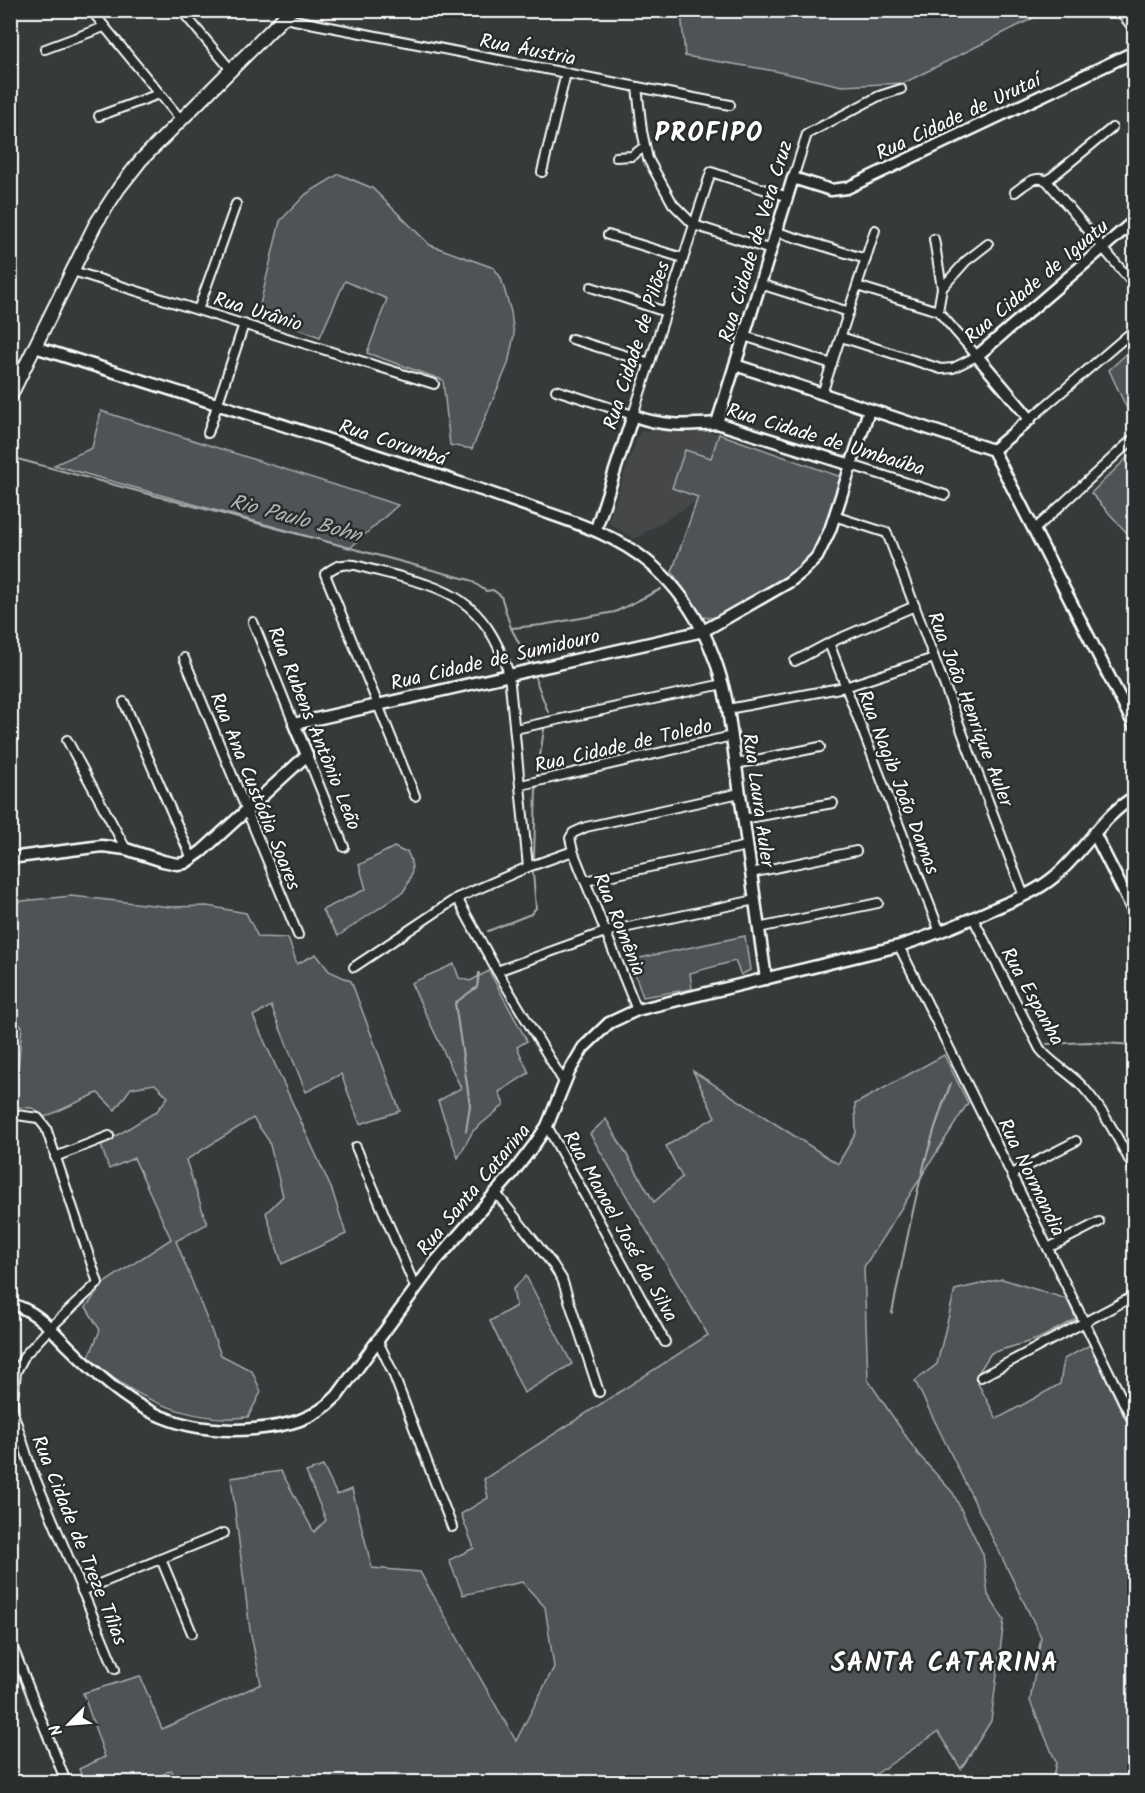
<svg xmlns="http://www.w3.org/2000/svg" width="1145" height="1793" font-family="Kalam,sans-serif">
<rect width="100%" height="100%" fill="#373a3b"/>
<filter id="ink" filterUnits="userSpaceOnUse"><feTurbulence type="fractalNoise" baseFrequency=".0167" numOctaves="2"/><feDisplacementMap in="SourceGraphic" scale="12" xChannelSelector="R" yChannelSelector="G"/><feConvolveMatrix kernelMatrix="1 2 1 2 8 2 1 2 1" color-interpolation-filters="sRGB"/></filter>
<g filter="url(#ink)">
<path fill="#444748" d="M 647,430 L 706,430 L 719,434 L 697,501 L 634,539 L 608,522 L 637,437 L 641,432 Z"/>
<g fill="#505354" stroke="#a8a9aa" stroke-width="1.5">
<path d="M 681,11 L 681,10 L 1047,11 L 904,83 L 842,86 L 775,71 L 685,56 Z"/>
<path d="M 339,174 L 372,188 L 430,245 L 494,268 L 501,278 L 511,312 L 514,335 L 508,364 L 472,449 L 450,445 L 443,380 L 367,353 L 387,299 L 345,281 L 320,337 L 258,313 L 280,221 L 306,194 Z"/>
<path d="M 1134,347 L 1134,424 L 1109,370 Z"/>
<path d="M 101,411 L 398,505 L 350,548 L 54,465 L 92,448 Z"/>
<path d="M 719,434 L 841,477 C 833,501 827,529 813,551 C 796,579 742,602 713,618 L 703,617 L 672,572 L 698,497 L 672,488 L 685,450 L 711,458 Z"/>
<path d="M 1134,451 L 1134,526 L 1126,532 L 1091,493 Z"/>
<path d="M 394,847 L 404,852 L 407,851 C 415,867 413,877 403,892 L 338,936 L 322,910 L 366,889 L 359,865 Z"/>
<path d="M 71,896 L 171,907 L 207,906 L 246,913 L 258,937 L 288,938 L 297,964 L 316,954 L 329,971 L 351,981 L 400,1111 L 360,1124 L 341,1074 L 306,1092 L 271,1006 L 253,1016 L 332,1190 L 346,1234 L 282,1264 L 266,1213 L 283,1196 L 269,1141 L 253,1118 L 186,1160 L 207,1224 L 176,1241 L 221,1355 L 252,1371 L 261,1392 L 248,1417 C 190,1424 130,1397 89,1357 L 100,1330 L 86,1307 L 104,1283 L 171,1239 L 134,1158 L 109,1169 L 101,1145 L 157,1111 L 168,1097 L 155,1084 L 131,1088 L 115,1110 L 98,1093 L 45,1117 L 32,1108 L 11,1107 L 11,1076 L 18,1069 L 22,1026 L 11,1019 L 11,905 L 22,901 Z"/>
<path d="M 745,936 L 750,970 L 741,975 L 735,961 L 690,973 L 692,989 L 643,997 L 630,960 Z"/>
<path d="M 454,964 L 459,978 L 470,981 L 489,971 L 527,1041 L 517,1047 L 529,1073 L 499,1092 L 504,1105 L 473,1131 L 458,1158 L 438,1101 L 461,1088 L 411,983 Z"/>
<path d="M 944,1055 L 968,1103 L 864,1267 L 868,1380 L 918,1454 L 953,1493 L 983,1554 L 988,1595 L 1004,1620 L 991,1721 L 961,1769 L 938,1732 L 876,1774 L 885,1782 L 177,1782 L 171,1770 L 150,1782 L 84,1782 L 79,1769 L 105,1757 L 83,1693 L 140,1676 L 162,1729 L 261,1684 L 250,1630 L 231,1478 L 281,1471 L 314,1532 L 326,1520 L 306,1472 L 323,1466 L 337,1495 L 352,1489 L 372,1568 L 420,1572 L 516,1741 L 554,1667 L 545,1607 L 522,1582 L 463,1595 L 449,1560 L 474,1548 L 461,1514 L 488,1498 L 484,1479 L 708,1335 L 590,1134 L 606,1119 L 654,1202 L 682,1177 L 666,1146 L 715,1117 L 693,1071 L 838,1164 L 856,1133 L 855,1104 Z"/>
<path d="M 526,1276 L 572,1364 L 524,1393 L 490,1321 L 516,1306 L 513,1289 Z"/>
<path d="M 1002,1279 L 1067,1299 L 1076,1319 L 1038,1339 L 991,1353 L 975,1378 L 997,1419 L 1060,1384 L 1064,1359 L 1090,1345 L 1134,1437 L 1134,1782 L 1052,1782 L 1056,1762 L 1030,1701 L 1041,1637 L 915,1381 L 937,1364 L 955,1290 Z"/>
</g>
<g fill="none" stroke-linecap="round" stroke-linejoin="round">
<g stroke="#adaeaf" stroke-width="2">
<path d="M 10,457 L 470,580 L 486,591 L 493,590 L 501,596 L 511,628 L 529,662"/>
<path d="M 512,628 L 542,625 L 615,612 L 661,589"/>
<path d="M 534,675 L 548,712"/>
<path d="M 537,776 L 544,729"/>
<path d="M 534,857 L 536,788"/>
<path d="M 488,931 L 531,914 L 536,908 L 533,873"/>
<path d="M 1047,1044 L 1089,1042 L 1134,1045"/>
<path d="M 466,1131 L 470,1105 L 455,1003 L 477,987 L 479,973"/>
<path d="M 892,1313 C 908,1235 921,1157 951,1083"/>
</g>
<g stroke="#fff" stroke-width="12">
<g id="street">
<path d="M 91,10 L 182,121"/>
<path d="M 181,10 L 232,71"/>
<path d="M 1119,10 L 1134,29"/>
<path d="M 284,18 L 730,105"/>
<path d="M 45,49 L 104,27"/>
<path d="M 637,87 L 642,131 L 648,159 L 673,204 L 694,225 L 771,250"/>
<path d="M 99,116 L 159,94"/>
<path d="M 616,157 L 632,156 L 644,147"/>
<path d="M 542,172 L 566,73"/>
<path d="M 793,178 L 807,134 L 879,96 L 901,89"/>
<path d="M 1047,181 L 1112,128"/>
<path d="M 1015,192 C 1025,185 1035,174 1047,181 L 1134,285"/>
<path d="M 777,232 L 866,259"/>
<path d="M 608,235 L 683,258"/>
<path d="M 934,239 L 942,288"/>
<path d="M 73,271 L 434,384"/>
<path d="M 760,284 L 849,312"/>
<path d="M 591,287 L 666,312"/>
<path d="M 198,310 L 236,204"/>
<path d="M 938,311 L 942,288 L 966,261 L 988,244"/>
<path d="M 744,336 L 832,364"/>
<path d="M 841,337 L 941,369 L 953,368 L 977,356 L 938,311 L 857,286"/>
<path d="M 572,339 L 650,363"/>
<path d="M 556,390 L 633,415 L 711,172 L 788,197"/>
<path d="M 822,394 L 875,230"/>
<path d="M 1030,419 L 1134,330"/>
<path d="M 208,433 L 244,324"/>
<path d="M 851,465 L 945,495"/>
<path d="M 834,516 L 887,533 L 1024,896"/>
<path d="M 1034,530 L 1133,439"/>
<path d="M 253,622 L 294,724"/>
<path d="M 829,643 L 940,932"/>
<path d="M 184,658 L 298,935"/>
<path d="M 795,661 L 829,643 L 915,606"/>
<path d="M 124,702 L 192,859"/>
<path d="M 728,709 L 845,687 L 934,658"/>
<path d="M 515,729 L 723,684"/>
<path d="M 67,740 L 126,849"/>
<path d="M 307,755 L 344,847"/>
<path d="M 736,764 L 820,747"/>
<path d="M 521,785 L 732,736"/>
<path d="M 415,796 L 325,574 C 335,566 342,563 355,565 C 435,587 480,586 509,674 L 528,867"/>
<path d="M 743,819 L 833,803"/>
<path d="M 751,873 L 856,851"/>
<path d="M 585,881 L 747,846"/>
<path d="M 457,898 L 497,971 L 565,1084"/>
<path d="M 973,918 L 1040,1049 C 1052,1064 1069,1072 1082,1086 C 1104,1110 1119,1140 1134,1169"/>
<path d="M 758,928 L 878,903"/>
<path d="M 899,946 L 1134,1423"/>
<path d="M 354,967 L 457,898 L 528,867 L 573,851"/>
<path d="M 497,971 L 605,932 L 755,900"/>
<path d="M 637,1010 L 573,851 L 570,838 L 573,833 L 586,827 L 740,793"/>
<path d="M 10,1114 L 38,1118 L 46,1128 L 98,1283 L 50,1328 L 25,1355 L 16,1372 L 13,1399 L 14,1415 L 31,1468 L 115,1669"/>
<path d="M 547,1126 L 665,1342"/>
<path d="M 356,1147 L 415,1287"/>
<path d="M 55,1157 L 109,1136"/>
<path d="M 1012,1174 L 1076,1141"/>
<path d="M 496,1193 L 553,1265 L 562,1279 L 599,1392"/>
<path d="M 1048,1248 L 1099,1222"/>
<path d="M 377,1339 L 393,1373 L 452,1527"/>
<path d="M 981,1377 L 1134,1296"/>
<path d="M 1123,1401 L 1134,1395"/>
<path d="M 161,1559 L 192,1633"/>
<path d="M 82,1591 L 224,1533"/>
<path d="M 10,1640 L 66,1782"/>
</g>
</g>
<g stroke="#fff" stroke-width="15">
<g id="secondary">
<path d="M 35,347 C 178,392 321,436 463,484 C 491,493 518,503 545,512 C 582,525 616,536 647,561 C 692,597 718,652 728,709 L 766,979"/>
<path d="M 735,365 L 993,450 L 1134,725"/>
<path d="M 717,423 L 793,178 L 831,190 L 847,188 L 1134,52"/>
<path d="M 993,450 L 1030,419 L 977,356 L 1134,221"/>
<path d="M 596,529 L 633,415 C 659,427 689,425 717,423 L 851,465"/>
<path d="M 1094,833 L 1134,912"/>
<path d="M 10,858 L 102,846 L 126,849 L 163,861 L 177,864 L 185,863 L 202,851 L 307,755 L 294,724 L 703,631 L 714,625 L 789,582 L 802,572 L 817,557 L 830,530 L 869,410"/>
<path d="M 10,1304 C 36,1310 51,1329 69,1347 C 126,1404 170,1436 254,1429 C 287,1426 314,1420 337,1396 L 436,1261 L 512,1174 L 534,1145 L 547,1126 L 569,1072 L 583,1048 L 609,1023 L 637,1010 L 899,946 C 932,936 962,923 993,909 C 1014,900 1036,892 1054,877 C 1084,852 1100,818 1134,797"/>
</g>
</g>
<g stroke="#fff" stroke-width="16">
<path id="primary" d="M 10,397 L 95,225 L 119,188 L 141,160 L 291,10"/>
</g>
<use href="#street" stroke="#2a2d2e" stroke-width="8"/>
<use href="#secondary" stroke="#2a2d2e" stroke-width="10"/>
<use href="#primary" stroke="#2a2d2e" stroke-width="12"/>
</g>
</g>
<g text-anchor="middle" stroke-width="5" stroke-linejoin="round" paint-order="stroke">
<g font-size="20" fill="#fff" stroke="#2a2d2e">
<text transform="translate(528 49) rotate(11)" y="7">Rua Áustria</text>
<text transform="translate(958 116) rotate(-25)" y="7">Rua Cidade de Urutaí</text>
<text transform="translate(755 241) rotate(-73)" y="7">Rua Cidade de Vera Cruz</text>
<text transform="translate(1036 281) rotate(-40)" y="7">Rua Cidade de Iguatu</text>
<text transform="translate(258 311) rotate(17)" y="7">Rua Urânio</text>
<text transform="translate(636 345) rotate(-72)" y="7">Rua Cidade de Pilões</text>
<text transform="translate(826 439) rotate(17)" y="7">Rua Cidade de Umbaúba</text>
<text transform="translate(393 442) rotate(18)" y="7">Rua Corumbá</text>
<text transform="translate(495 659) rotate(-13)" y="7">Rua Cidade de Sumidouro</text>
<text transform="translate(971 709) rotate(69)" y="7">Rua João Henrique Auler</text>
<text transform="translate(315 728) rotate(68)" y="7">Rua Rubens Antônio Leão</text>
<text transform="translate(623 745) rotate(-13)" y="7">Rua Cidade de Toledo</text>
<text transform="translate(899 782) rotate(69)" y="7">Rua Nagib João Damas</text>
<text transform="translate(256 791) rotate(68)" y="7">Rua Ana Custódia Soares</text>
<text transform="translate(759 800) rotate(82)" y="7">Rua Laura Auler</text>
<text transform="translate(620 924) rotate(68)" y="7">Rua Romênia</text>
<text transform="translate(1033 996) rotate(61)" y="7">Rua Espanha</text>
<text transform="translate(1032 1177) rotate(64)" y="7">Rua Normandia</text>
<text transform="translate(473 1189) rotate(-50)" y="7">Rua Santa Catarina</text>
<text transform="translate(621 1226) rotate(61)" y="7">Rua Manoel José da Silva</text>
<text transform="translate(80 1540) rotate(68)" y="7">Rua Cidade de Treze Tílias</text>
</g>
<g font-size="21" font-style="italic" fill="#b4b5b5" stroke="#2a2d2e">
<text transform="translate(296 518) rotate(15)" y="7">Rio Paulo Bohn</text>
</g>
<g font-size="26" font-weight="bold" letter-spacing="1.5" fill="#fff" stroke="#2a2d2e">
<text x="709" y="141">PROFIPO</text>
<text x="945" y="1671">SANTA CATARINA</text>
</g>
</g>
<rect width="1145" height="1793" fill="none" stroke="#2a2d2e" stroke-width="36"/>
<rect x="18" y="18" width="1109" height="1757" fill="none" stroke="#fff" stroke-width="2" filter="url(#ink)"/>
<g transform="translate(69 1724) rotate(245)" stroke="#2a2d2e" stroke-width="4.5" paint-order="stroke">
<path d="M0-4.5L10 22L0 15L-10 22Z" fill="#ffffff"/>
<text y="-9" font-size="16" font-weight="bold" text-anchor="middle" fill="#ffffff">N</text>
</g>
</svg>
